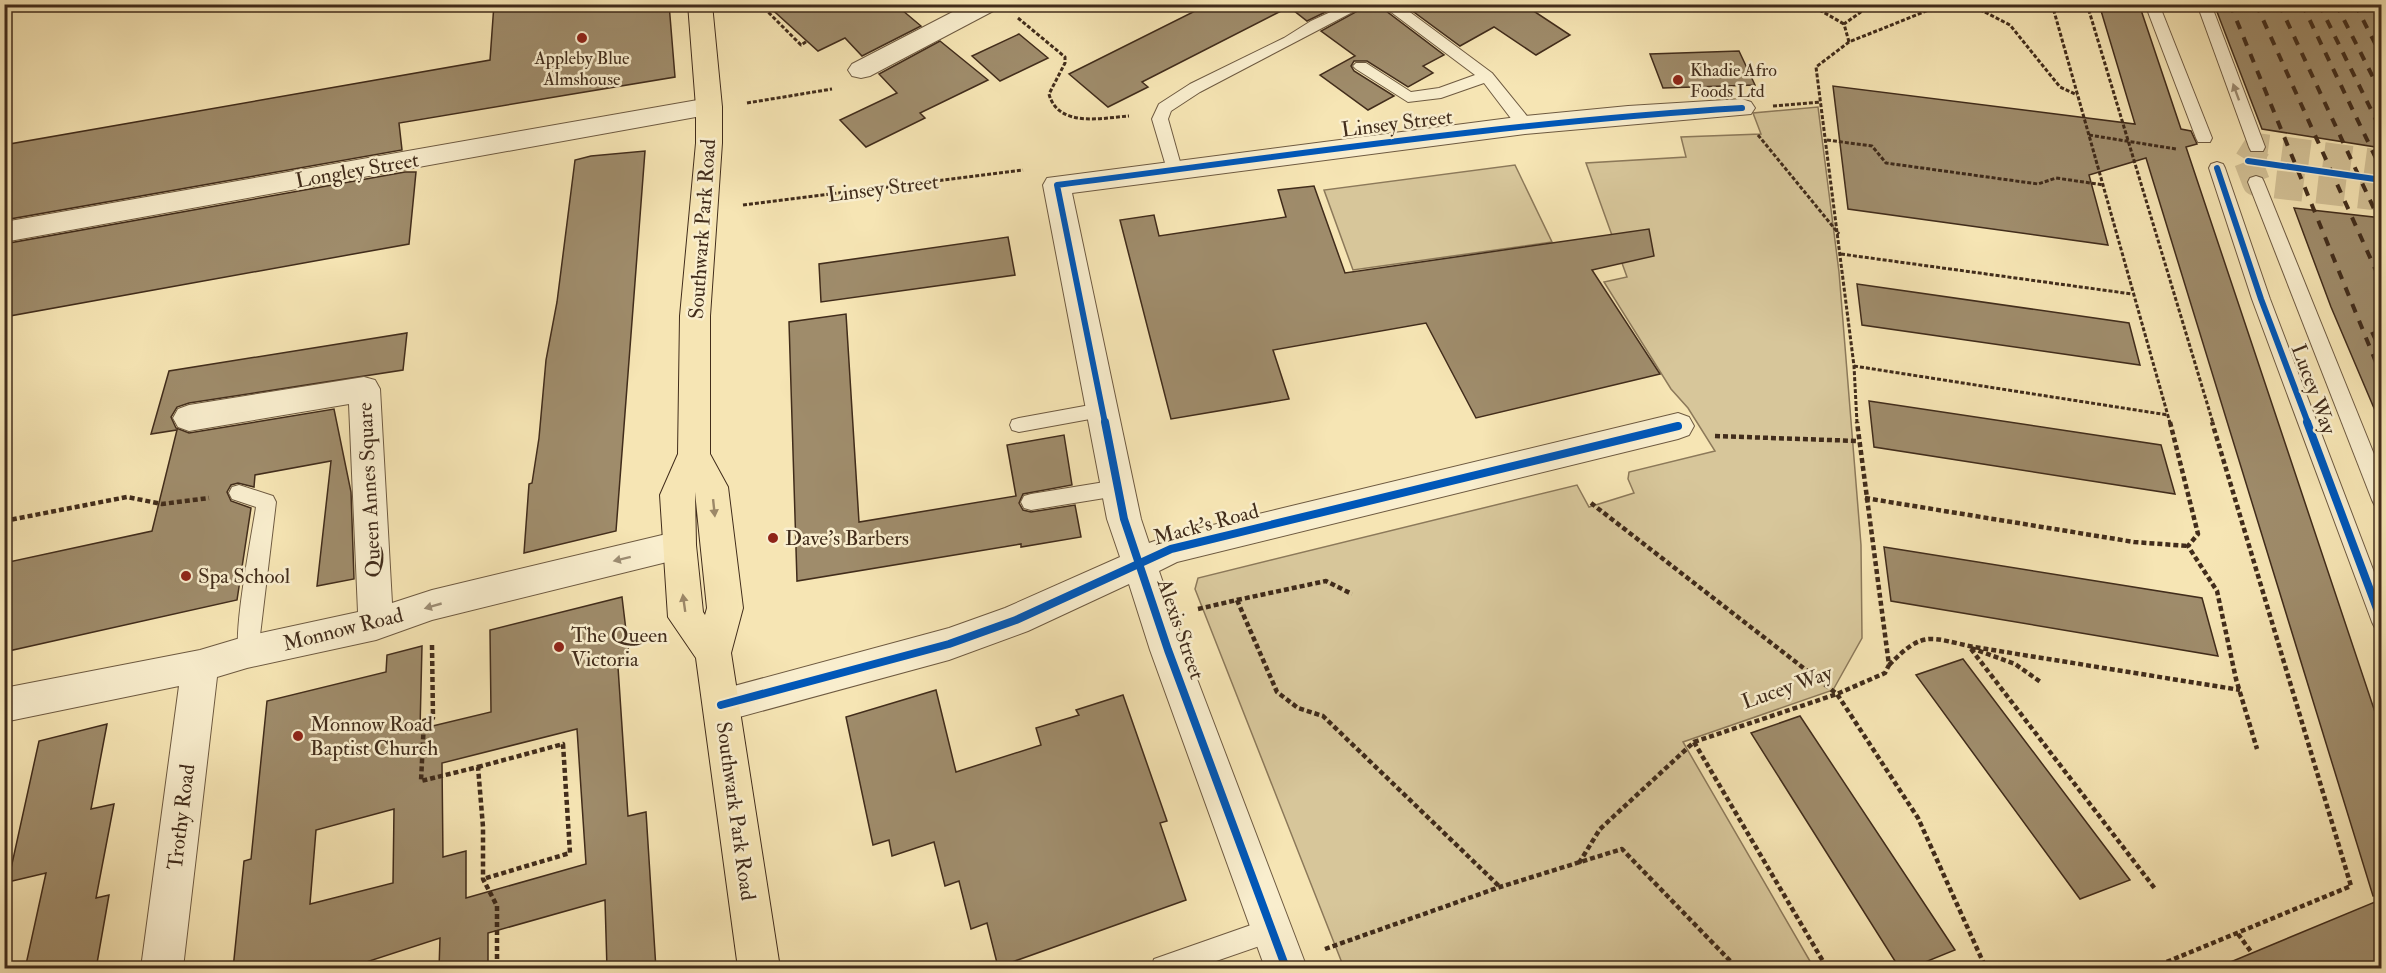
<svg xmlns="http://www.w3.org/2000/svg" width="2386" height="973" font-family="'IM FELL Double Pica',serif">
<rect width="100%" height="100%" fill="#f6e5b4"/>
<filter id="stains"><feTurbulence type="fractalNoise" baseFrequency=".00333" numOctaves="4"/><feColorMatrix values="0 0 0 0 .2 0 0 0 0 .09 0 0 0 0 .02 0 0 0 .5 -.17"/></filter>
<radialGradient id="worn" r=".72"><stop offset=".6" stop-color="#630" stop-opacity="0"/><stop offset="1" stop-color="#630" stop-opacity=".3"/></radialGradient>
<g fill="#d7c69a" stroke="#8c795a" stroke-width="1.5">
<path d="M 1818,107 L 1839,272 L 1861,545 L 1862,638 L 1833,690 L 1683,742 L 1814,968 L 1344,968 L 1195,589 L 1198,578 L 1577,485 L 1589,507 L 1634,493 L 1628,479 L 1629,472 L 1715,451 L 1688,408 L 1671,389 L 1604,282 L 1627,277 L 1586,163 L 1686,157 L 1681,137 L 1761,134 L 1753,113 Z"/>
<path d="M 1515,165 L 1552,242 L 1353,270 L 1324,190 Z"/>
</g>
<g fill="#9f8c6b" stroke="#412c1b" stroke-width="1.5" fill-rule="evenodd">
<path d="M 494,4 L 669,4 L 675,77 L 399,123 L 402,150 L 4,220 L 4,145 L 490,60 Z"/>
<path d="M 766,4 L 915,4 L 902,10 L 921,26 L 862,56 L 845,38 L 818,51 Z"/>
<path d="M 1209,4 L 1342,4 L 1307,21 L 1289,7 L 1142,82 L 1148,87 L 1108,107 L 1069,74 Z"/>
<path d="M 1370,4 L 1386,11 L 1444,55 L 1423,66 L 1433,73 L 1408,87 L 1367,61 L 1354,61 L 1351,66 L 1354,71 L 1394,96 L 1368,110 L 1320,75 L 1355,56 L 1321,31 Z"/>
<path d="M 1403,4 L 1536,4 L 1529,8 L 1570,35 L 1536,55 L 1494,27 L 1460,46 Z"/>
<path d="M 2099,4 L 2139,4 L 2181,129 L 2191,131 L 2197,144 L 2186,147 L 2382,733 L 2382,895 L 2373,896 L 2146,158 L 2089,175 L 2108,245 L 1848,209 L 1833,86 L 2135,124 Z"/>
<path d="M 2214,4 L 2382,4 L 2382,148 L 2262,129 Z"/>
<path d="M 1019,34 L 1048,58 L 1000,81 L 972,56 Z"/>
<path d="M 940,41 L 988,80 L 920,113 L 925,118 L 866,147 L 840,120 L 897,93 L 879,74 Z"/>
<path d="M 1739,51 L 1755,85 L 1663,88 L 1650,54 Z"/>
<path d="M 645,151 L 616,531 L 524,553 L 529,484 L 532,483 L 539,438 L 546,360 L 557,302 L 575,160 L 591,156 Z"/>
<path d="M 405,172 L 416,172 L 409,244 L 4,317 L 4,244 Z"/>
<path d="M 1314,186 L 1345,273 L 1649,229 L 1654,256 L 1592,270 L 1660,374 L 1476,418 L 1426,323 L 1273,350 L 1289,399 L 1171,419 L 1120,220 L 1154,215 L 1159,236 L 1286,217 L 1278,190 Z"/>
<path d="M 2294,208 L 2382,218 L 2382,427 L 2331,307 Z"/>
<path d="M 1008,237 L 1015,275 L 821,302 L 819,264 Z"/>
<path d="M 1857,284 L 2129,323 L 2140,365 L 1862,325 Z"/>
<path d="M 846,314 L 859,522 L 1016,496 L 1007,445 L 1064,435 L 1072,485 L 1023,494 L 1019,503 L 1023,510 L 1031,512 L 1075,505 L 1081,537 L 1021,547 L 1021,544 L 797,581 L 789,322 Z"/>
<path d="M 407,333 L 403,370 L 189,403 L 177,407 L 171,417 L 176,428 L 189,433 L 334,409 L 351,492 L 354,579 L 317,586 L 331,461 L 255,475 L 254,487 L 238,483 L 231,485 L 227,492 L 231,501 L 251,508 L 237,600 L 4,652 L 4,563 L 152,531 L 177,430 L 151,434 L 169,371 Z"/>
<path d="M 1869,401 L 2161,445 L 2175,494 L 1874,447 Z"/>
<path d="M 1884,547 L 2202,598 L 2218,656 L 1891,601 Z"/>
<path d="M 622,597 L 630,664 L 618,667 L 628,816 L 646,812 L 656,969 L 607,969 L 605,900 L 488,933 L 488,969 L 439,969 L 440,938 L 360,964 L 359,969 L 233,969 L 244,861 L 251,859 L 267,701 L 386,672 L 387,655 L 422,646 L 420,729 L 491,712 L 490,630 ZM 577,729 L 586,864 L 466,898 L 466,851 L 443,857 L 442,763 ZM 394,809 L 393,883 L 310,904 L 316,830 Z"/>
<path d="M 1963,659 L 2130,880 L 2080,899 L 1916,675 Z"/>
<path d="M 936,690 L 956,772 L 1041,745 L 1036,728 L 1079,715 L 1076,710 L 1123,695 L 1167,821 L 1160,823 L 1186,900 L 998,967 L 987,923 L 971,929 L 959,881 L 945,886 L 934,842 L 892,856 L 889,840 L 873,845 L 846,717 Z"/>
<path d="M 1800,716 L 1955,950 L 1908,969 L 1900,969 L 1751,733 Z"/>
<path d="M 107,724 L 91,809 L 114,804 L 96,898 L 109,895 L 96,969 L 25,969 L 46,873 L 8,882 L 39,741 Z"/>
<path d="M 2382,899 L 2382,969 L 2217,969 L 2216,968 Z"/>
</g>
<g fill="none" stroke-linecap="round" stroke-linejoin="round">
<g stroke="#d2c095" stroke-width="28" stroke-dasharray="28 14" stroke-linecap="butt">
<path d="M 2248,161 L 2256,182 L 2382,197"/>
<path d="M 2248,161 L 2257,147 L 2382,164"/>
</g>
<g stroke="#6e5a41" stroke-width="2">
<g id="lane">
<path d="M 1348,4 L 1368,4 L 1200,92 L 1171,111 L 1168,119 L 1182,169 L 1180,173 L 1168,173 L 1152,119 L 1159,104 L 1190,84 L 1284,38 L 1311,21 Z"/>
<path d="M 1377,4 L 1399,4 L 1492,73 L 1531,121 L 1533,125 L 1531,129 L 1519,129 L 1484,83 L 1441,98 L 1408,102 L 1356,69 L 1353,66 L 1356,63 L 1366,63 L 1411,92 L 1439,88 L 1475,75 L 1387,9 Z"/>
<path d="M 2145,4 L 2159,4 L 2212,138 L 2210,142 L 2198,142 L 2196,138 Z"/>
<path d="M 2197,4 L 2211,4 L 2265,147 L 2263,151 L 2251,151 L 2249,147 Z"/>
<path d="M 2217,162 L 2223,164 L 2225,168 L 2270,299 L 2382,593 L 2382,631 L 2375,628 L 2372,622 L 2252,299 L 2209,168 L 2211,164 Z"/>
<path d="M 2256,176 L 2262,178 L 2264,182 L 2382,474 L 2382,508 L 2375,506 L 2372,500 L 2248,182 L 2250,178 Z"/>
<path d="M 1101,403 L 1108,405 L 1110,410 L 1108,415 L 1101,417 L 1019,432 L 1012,430 L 1010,425 L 1012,420 L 1019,418 Z"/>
<path d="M 1117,480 L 1124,482 L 1127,488 L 1124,494 L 1117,496 L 1031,510 L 1024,508 L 1021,502 L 1024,496 L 1031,494 Z"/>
<path d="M 239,485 L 273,496 L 276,502 L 258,652 L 254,659 L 247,661 L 240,659 C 231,640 252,534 256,507 L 232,499 L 229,493 L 232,487 Z"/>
<path d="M 1271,918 L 1280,921 L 1283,930 L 1280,939 L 1196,968 L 1151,968 L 1154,959 Z"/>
</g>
</g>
<g stroke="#6e5a41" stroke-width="2">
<g id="street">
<path d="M 968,4 L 1000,4 L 997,9 L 870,76 L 861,78 L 852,76 L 848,70 L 852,64 Z"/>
<path d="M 709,98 L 718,101 L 722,107 L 718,113 L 4,242 L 4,222 Z"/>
<path d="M 1742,99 L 1751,102 L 1755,108 L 1751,114 L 1525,134 L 1072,193 L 1141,519 L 1149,543 L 1171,535 L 1678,413 L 1689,417 L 1694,426 L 1689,435 L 1678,439 L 1177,562 L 1159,571 L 1186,650 L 1307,968 L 1265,968 L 1150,650 L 1129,584 L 1028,631 L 949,660 L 721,722 L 708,717 L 703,705 L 708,693 L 949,628 L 1005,608 L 1120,557 L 1107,519 L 1043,185 L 1047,178 L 1525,116 L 1628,106 Z"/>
<path d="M 364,377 L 375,380 L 380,389 L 392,603 L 432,590 L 679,531 L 691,535 L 696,545 L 691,555 L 679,559 L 432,620 L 376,640 L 247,668 L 217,677 L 183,968 L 141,968 L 179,686 L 4,722 L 4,688 L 200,650 L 247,636 L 358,612 L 349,404 L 189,431 L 178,427 L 173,418 L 178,409 L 189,405 Z"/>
</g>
</g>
<g stroke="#412c1b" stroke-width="2">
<path id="primary" d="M 688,4 L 712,4 L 722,107 L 722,143 L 710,316 L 710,454 L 728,487 L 743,608 L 731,653 L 780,968 L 738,968 L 696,658 L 668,617 L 660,495 L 678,454 L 680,316 L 696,143 L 696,107 ZM 695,492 L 707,608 L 705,615 L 703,612 L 696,545 Z"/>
</g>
<g stroke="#412c1b" stroke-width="3" stroke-dasharray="4 2" stroke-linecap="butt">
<path d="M 760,4 L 801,45 L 807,41"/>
<path d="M 1809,4 L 1844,24"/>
<path d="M 1969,4 L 2010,25 L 2060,87 L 2077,95"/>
<path d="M 2052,4 L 2170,423"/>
<path d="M 1018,18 L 1065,57 L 1065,63 L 1049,94 C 1058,128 1102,118 1129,116"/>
<path d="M 1849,42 L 1844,24 L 1872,4"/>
<path d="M 747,103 L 832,89"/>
<path d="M 1773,106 L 1821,102"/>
<path d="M 1758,135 L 1839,234"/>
<path d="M 2089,135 L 2176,149"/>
<path d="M 1827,140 L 1872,146 L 1886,163 L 2038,184 L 2056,178 L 2104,185"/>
<path d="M 743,205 L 1023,170"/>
<path d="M 1841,254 L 2132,294"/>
<path d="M 1854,366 L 2168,415"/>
<path d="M 1857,423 L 1854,366 L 1816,67 L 1849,42 L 1941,5 L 1951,4"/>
</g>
<g stroke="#412c1b" stroke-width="4.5" stroke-dasharray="5 3" stroke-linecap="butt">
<path d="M 2170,422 L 2198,534 L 2188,546 L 2217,591 L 2236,679 L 2257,749"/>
<path d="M 1715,436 L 1858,441"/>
<path d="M 1865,498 L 2134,542 L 2188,546"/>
<path d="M 1591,503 L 1837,694 L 1918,818 L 1984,964"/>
<path d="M 4,521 L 127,497 L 162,504 L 209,498"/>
<path d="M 1237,600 L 1326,581 L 1352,594"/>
<path d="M 1198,609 L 1237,600 L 1277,692 L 1298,708 L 1323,716 L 1500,887"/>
<path d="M 432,645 L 433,718 L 424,721 L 421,781 L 478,767 L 483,827 L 483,879 L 497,906 L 497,968"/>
<path d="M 1971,648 L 2015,664 L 2042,683"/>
<path d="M 1971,649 L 2156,890"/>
<path d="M 1889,665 C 1924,629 1930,638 1974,647 L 2240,690"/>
<path d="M 1694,742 L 1827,968"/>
<path d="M 478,767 L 563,744 L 570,853 L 483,879"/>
<path d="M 1579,863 L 1600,829 L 1694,742 L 1837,694 L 1885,673 L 1889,665 L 1857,422"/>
<path d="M 2238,934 L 2252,953"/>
<path d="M 1325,949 L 1500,887 L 1622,849 L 1737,968"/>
</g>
<use href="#lane" fill="#f9eece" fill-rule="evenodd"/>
<use href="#street" fill="#f9eece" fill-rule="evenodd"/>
<use href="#primary" fill="#f6e5b4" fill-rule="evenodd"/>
<g stroke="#412c1b" stroke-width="4" stroke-dasharray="9 9" stroke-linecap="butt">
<path d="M 2230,4 L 2382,377"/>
<path d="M 2256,4 L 2382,284"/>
<path d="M 2279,4 L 2382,226"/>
<path d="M 2302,4 L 2382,171"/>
<path d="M 2319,4 L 2382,132"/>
<path d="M 2336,4 L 2382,95"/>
<path d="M 2355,4 L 2382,57"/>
<path d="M 2375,4 L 2382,16"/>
<path d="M 2372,332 L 2382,353"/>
</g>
<path stroke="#412c1b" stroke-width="3" stroke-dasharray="4 2" stroke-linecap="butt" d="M 2087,4 L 2213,423"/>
<path stroke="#412c1b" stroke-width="4.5" stroke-dasharray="5 3" stroke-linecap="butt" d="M 2152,968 L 2351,886 L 2212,422"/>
<g stroke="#f9eece" stroke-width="9">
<g id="cycleway-far1">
<path d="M 2248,161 L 2382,180"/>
<path d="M 2217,168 L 2261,299 L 2308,423"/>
<path d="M 1105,423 L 1057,185 C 1285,156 1512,122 1742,108"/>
</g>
</g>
<g stroke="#f9eece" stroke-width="12">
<g id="cycleway">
<path d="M 1105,422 L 1124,519 L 1168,650 L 1286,968"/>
<path d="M 2307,422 L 2382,622"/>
<path d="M 721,705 L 949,644 L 1016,620 L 1171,549 L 1678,426"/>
</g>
</g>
<use href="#cycleway-far1" stroke="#0057b8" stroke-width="6"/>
<use href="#cycleway" stroke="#0057b8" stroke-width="8"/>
</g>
<defs><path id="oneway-solid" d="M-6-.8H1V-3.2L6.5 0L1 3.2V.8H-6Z" transform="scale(1.5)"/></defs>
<g fill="#9d8d74">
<use href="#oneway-solid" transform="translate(2236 92) rotate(-110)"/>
<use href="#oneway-solid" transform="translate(622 559) rotate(166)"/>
<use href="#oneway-solid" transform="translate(433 606) rotate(164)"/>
</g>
<g fill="#9c8868">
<use href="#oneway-solid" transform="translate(714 508) rotate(84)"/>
<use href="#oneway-solid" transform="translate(684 603) rotate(-98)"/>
</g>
<g fill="#8f2418" stroke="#f9eece" stroke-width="2">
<circle cx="582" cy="38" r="6"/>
<circle cx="1678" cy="80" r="6"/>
<circle cx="773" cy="538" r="6"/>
<circle cx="186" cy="576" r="6"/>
<circle cx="559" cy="647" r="6"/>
<circle cx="298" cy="736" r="6"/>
</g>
<g text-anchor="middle" stroke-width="5" stroke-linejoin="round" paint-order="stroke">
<g font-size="18" fill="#412c1b" stroke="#f9eece">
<text x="582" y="64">Appleby Blue<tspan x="582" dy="21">Almshouse</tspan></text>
<text x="1690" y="76" text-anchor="start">Khadie Afro<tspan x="1690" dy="21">Foods Ltd</tspan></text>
</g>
<g font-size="21" fill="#412c1b" stroke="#f9eece">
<text transform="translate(1397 123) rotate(-7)" y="7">Linsey Street</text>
<text transform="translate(357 170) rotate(-10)" y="7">Longley Street</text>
<text transform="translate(883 188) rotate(-7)" y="7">Linsey Street</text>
<text transform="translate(702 229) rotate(-86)" y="7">Southwark Park Road</text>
<text transform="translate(2314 389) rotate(70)" y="7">Lucey Way</text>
<text transform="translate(369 490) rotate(-93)" y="7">Queen Annes Square</text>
<text transform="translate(1206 524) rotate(-15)" y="7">Mack's Road</text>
<text transform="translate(343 629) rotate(-14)" y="7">Monnow Road</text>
<text transform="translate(1181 629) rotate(71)" y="7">Alexis Street</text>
<text transform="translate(1787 687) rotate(-19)" y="7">Lucey Way</text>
<text transform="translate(736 811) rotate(82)" y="7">Southwark Park Road</text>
<text transform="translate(181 817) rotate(-83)" y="7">Trothy Road</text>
</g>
<g font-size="21" fill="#412c1b" stroke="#f9eece" text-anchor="start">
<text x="785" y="545">Dave's Barbers</text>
<text x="198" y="583">Spa School</text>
<text x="571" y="642">The Queen<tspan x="571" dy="24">Victoria</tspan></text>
<text x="310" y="731">Monnow Road<tspan x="310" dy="24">Baptist Church</tspan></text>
</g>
</g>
<rect width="2386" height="973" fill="none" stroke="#f6e5b4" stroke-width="24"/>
<rect x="6" y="6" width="2374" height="961" fill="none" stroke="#412c1b" stroke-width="3"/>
<rect x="12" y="12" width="2362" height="949" fill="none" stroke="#412c1b" stroke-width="1.5"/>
<rect width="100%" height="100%" filter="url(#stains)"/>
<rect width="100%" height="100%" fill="url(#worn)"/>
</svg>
